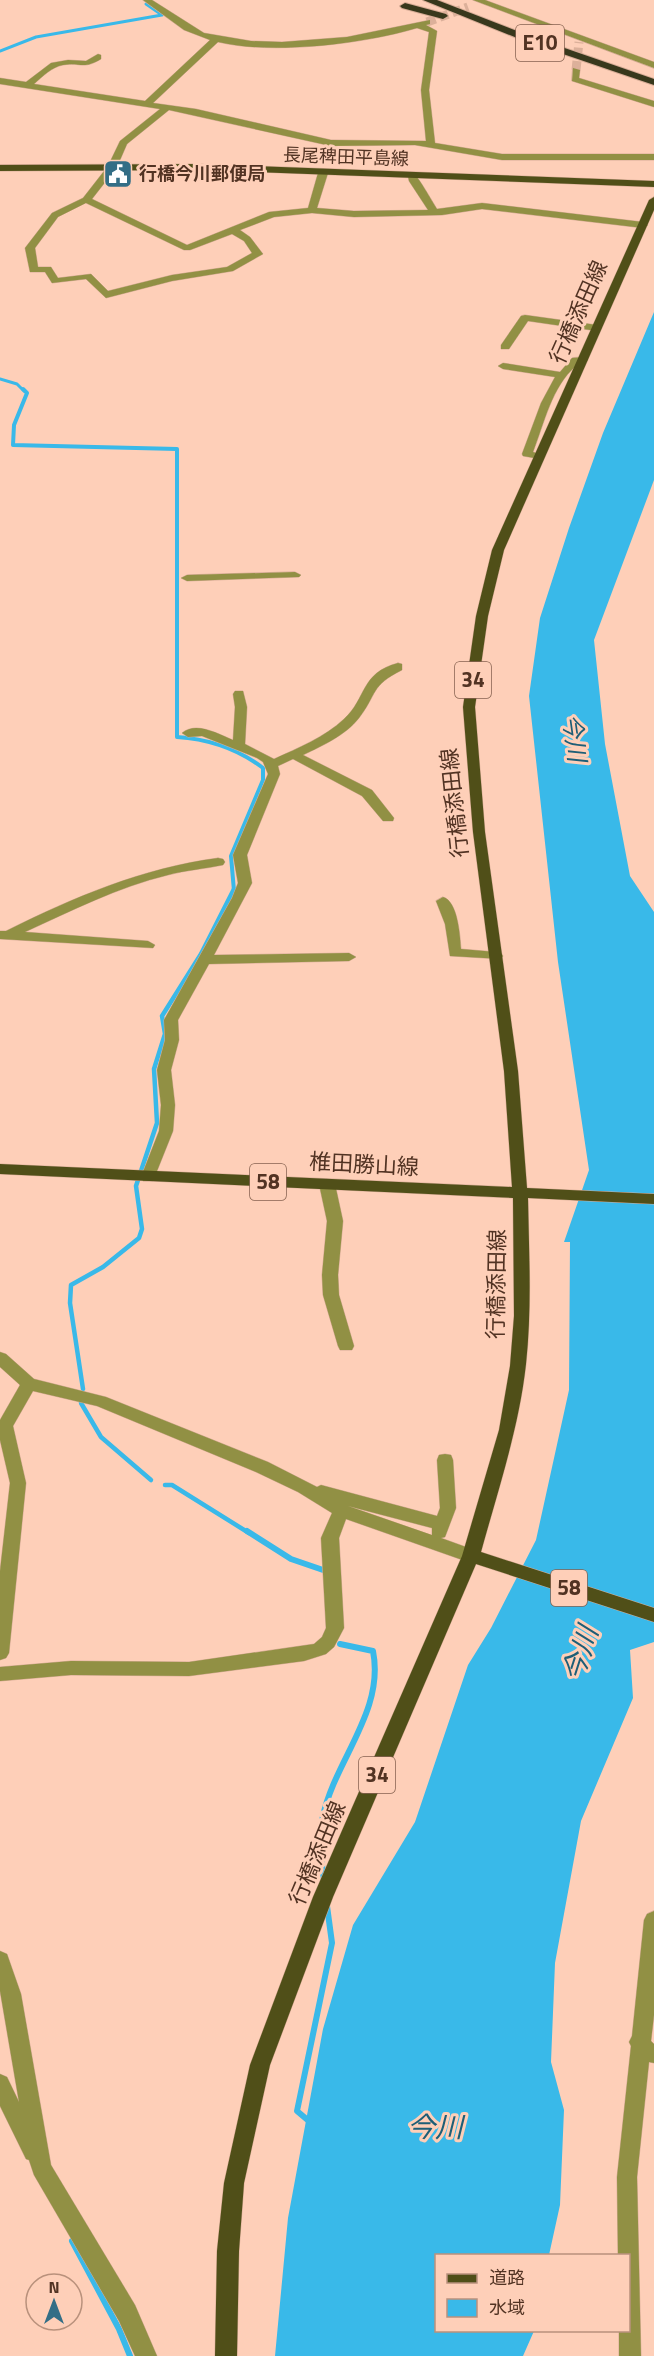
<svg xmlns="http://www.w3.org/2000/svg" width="654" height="2356" font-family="'Titillium Web','Noto Sans JP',sans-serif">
<rect width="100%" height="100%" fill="#fecfb8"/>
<path fill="#39b9e9" d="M 654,312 L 654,480 L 594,640 L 605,744 L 630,876 L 654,912 L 654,1642 L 630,1650 L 633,1698 L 581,1821 L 555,1963 L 551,2062 L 564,2110 L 560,2205 L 549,2255 L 436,2256 L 436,2330 L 534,2331 L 523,2356 L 275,2356 L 288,2218 L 323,2029 L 353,1925 L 415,1822 L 468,1665 L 491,1628 L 536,1540 L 569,1390 L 570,1242 L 564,1242 L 589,1170 L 558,962 L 529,696 L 540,618 L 569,528 L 603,433 Z"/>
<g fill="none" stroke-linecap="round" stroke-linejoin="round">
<g stroke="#39b9e9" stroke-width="3">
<path d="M 0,51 L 36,37 L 162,15 L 146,4"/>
<path d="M 0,379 L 17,384 L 24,391"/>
</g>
<path stroke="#39b9e9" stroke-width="4" d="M 23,389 L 27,393 L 14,425 L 13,445 L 177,449 L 177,737 C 208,739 238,749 263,768 L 263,780 L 231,856 L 234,891"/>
<g stroke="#39b9e9" stroke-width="4.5">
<path d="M 83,1389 L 70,1303 L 71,1285 L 103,1267 L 139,1238 L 142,1229 L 136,1186 L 157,1123 L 154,1069 L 165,1034 L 162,1016 L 201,954 L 234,889"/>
<path d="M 81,1403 L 101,1437 L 151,1480"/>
<path d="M 165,1485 L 172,1485 L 249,1533"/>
</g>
<g stroke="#39b9e9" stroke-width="6">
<path d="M 247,1531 L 291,1559 L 326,1571"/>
<path d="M 324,1880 C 321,1859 318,1837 323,1816 C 335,1760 385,1711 373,1651 L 340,1644"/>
<path d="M 310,2122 L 297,2111 L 332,1943 L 327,1906"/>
<path d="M 72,2241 L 119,2329 L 130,2356"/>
</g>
<g stroke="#dcb09a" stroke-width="9" stroke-dasharray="9 4.5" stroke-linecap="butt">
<path d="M 427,22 L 468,7"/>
<path d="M 576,70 L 579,42"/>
</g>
<g stroke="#d8ad97" stroke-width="1">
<g id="minor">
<path d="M 143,0 L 152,0 L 204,33 L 251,41 L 282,42 L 347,37 L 430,20 L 430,24 L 426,25 L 437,31 L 429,90 L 435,143 L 502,154 L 654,154 L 654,160 L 502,160 L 415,145 L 331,146 L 169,110 L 127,144 L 117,167 L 92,199 L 187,245 L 269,212 L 308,208 L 318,173 L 323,170 L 328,173 L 317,208 L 354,211 L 428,210 L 409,181 L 408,176 L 413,173 C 418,176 432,201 437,209 L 482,203 L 643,222 L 648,225 L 643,228 L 482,209 L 442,215 L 354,217 L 312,213 L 274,217 L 240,230 L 250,237 L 263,254 L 233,271 L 172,281 L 106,298 L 86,279 L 52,283 L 45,272 L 30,272 L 25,248 L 52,213 L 83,198 L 108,166 L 120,141 L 160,109 L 0,84 L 0,78 L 26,82 L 51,63 L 68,60 L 86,61 L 98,54 L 101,55 L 101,59 C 83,70 81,62 63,65 C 52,67 43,76 34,84 L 145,101 L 210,40 L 184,30 ZM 417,28 L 429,32 L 421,90 L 426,141 L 331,140 L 196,109 L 153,103 L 218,42 C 272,55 364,44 417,28 ZM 86,203 L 184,250 L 190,250 L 232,234 L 244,241 L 252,253 L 227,267 L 172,275 L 108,291 L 91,274 L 58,278 L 51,267 L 38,267 L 35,248 L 58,217 Z"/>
<path d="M 473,0 L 485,0 L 654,62 L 654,68 Z"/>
<path d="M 573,68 L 580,70 L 579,78 L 654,101 L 654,107 L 572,81 Z"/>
<path d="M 525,315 L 597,325 L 602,328 L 597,331 L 528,321 L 509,349 L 501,349 L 501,345 L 521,316 Z"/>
<path d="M 583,357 L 588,360 C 584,363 580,362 576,366 C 552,386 544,424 533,452 L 545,456 L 540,459 L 523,456 L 522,454 L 541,403 L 555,377 L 503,369 L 498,366 L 503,363 L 560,372 L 572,358 Z"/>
<path d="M 295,572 L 301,575 L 299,577 L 187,581 L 181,578 L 187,575 Z"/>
<path d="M 398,663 L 402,664 L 402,670 C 370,686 378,693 359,718 C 346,735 322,746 303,755 L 372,790 L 394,818 L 393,821 L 383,821 L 362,796 L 293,759 L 278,766 L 280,774 L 247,855 L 252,883 L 214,955 L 349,953 L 356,957 L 349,961 L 209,964 L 178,1020 L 179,1040 L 171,1070 L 175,1105 L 173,1131 L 153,1181 L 143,1181 L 141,1177 L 159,1131 L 161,1105 L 157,1070 L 165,1040 L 164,1020 L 232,898 L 238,883 L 233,855 L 268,774 L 263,762 L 257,758 L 202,736 L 188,737 L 182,733 C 196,721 218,734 233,740 L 235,707 L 233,694 L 235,691 L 243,691 L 247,707 L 245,744 L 274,759 C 298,748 325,737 344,719 C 367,698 360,673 398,663 Z"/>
<path d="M 218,858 L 223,859 L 225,862 L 223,865 C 205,869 186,870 168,875 C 118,887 71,911 25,932 L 148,941 L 155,945 L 153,948 L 0,939 L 0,931 L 6,931 C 74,897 143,868 218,858 Z"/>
<path d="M 443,897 C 458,901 460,936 461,949 L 496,952 L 501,953 L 503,956 L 501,959 L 450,956 L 445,924 L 436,901 Z"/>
<path d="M 327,1179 L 335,1184 L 343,1221 L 338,1275 L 339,1295 L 354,1346 L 352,1350 L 340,1350 L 338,1346 L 323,1295 L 322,1275 L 327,1221 L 319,1184 Z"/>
<path d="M 0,1352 L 6,1354 L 34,1379 L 106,1397 L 268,1462 L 317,1487 L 321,1485 L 437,1516 L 440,1508 L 437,1460 L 439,1455 L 445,1454 L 451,1455 L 453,1460 L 456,1508 L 445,1537 L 441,1538 L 477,1551 L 480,1556 L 477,1561 L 471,1563 L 346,1519 L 339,1538 L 344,1628 L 334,1647 L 326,1654 L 304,1661 L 189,1676 L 71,1675 L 0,1681 L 0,1667 L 71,1661 L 189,1662 L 314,1644 L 322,1637 L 326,1628 L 321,1538 L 332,1513 L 298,1492 L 256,1472 L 97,1406 L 33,1391 L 13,1426 L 26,1483 L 9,1653 L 6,1658 L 0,1660 L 0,1571 L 10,1483 L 0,1440 L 0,1420 L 20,1385 L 0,1367 ZM 348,1506 L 432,1528 L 432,1535 Z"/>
<path d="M 654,1911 L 654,2015 L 651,2041 L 654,2044 L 654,2063 L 649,2062 L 637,2177 L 641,2356 L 619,2356 L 619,2330 L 628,2330 L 628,2256 L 618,2256 L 617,2177 L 631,2046 L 629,2042 L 632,2036 L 644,1920 L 647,1914 Z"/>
<path d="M 0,1951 L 7,1954 L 21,1994 L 51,2165 L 135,2305 L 157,2356 L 135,2356 L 119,2321 L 34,2175 L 29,2160 L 26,2159 L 0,2106 L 0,2074 L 7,2077 L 19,2102 L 0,1991 Z"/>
</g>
</g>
<g stroke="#d8ad97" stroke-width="1">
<g id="major">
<path d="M 204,164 L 654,181 L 654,187 L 204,170 L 0,171 L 0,165 Z"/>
<path d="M 654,197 L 654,210 L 504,550 L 488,616 L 475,707 L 485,832 L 518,1071 L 527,1188 L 654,1194 L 654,1204 L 528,1198 C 529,1254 532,1309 526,1364 C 519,1428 498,1490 481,1552 L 654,1608 L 654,1622 L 476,1564 L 333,1897 L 270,2065 L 244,2183 L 239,2251 L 237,2356 L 215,2356 L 217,2251 L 224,2183 L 250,2065 L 313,1897 L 462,1556 L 499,1430 L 510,1366 L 514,1316 L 513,1198 L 0,1174 L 0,1164 L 512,1187 L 504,1071 L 473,832 L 463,707 L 476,616 L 492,550 L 649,200 Z"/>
</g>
</g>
<g stroke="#d8ad97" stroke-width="2">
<g id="highway">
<path d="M 423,0 L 437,0 L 530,36 L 654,79 L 654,85 L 522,40 Z"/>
<path d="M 405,3 L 446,14 L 448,16 L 443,19 L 402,8 L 400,6 Z"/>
</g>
</g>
<use href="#minor" fill="#919044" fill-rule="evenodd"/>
<use href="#major" fill="#504f18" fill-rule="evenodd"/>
<use href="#highway" fill="#38381c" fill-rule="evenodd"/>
</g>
<defs>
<g id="civic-square" transform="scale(1.5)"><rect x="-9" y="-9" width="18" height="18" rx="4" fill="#336e86" stroke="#fecfb8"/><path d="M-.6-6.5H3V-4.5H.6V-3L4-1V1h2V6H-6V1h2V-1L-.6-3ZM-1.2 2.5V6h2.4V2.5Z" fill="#fff"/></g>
</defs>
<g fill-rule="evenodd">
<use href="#civic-square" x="118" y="174"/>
</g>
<g text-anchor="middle" stroke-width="6" stroke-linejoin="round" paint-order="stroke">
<g font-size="18" fill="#523323" stroke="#fecfb8">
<text transform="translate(346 157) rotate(2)" y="6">長尾稗田平島線</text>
</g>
<g font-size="18" font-weight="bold" fill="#523323" stroke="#fecfb8" text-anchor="start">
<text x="139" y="180">行橋今川郵便局</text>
</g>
<g fill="#fecfb8" stroke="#866250" stroke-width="1.5">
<rect x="516" y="25" width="48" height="36" rx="4.5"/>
<rect x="455" y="662" width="36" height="36" rx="4.5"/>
<rect x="250" y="1164" width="36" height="36" rx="4.5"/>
<rect x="551" y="1570" width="36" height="36" rx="4.5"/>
<rect x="359" y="1757" width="36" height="36" rx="4.5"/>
</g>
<g font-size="21" font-weight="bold" fill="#523323">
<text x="540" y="50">E10</text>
<text x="473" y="687">34</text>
<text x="268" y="1189">58</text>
<text x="569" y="1595">58</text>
<text x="377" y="1782">34</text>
</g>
<g font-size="22" fill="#523323" stroke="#fecfb8">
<text transform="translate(578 312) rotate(-66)" y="8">行橋添田線</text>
<text transform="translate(454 803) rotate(-96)" y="8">行橋添田線</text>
<text transform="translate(364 1164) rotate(3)" y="8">椎田勝山線</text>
<text transform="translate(496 1284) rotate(-89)" y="8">行橋添田線</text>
<text transform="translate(317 1853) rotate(-67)" y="8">行橋添田線</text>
</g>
<g font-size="24" font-style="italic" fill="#1d5e77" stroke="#fecfb8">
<text transform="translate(574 738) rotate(82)" y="8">今川</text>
</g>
<g font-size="28" font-style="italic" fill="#1d5e77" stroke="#fecfb8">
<text transform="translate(580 1654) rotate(-72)" y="10">今川</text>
<text x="435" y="2137">今川</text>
</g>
</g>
<rect x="435" y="2254" width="195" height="78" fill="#fecfb8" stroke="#b9917c" stroke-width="1.5"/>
<rect x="447" y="2274" width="30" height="9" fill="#504f18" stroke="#b9917c" stroke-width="1.5"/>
<text x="489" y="2284" font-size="18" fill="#523323">道路</text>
<rect x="447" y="2299" width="30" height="18" fill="#39b9e9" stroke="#b9917c" stroke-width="1.5"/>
<text x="489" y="2314" font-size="18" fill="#523323">水域</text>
<g transform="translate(54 2302)"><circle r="28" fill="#fecfb8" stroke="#b9917c" stroke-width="1.5"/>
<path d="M0-4.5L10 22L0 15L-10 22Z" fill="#336e86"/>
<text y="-9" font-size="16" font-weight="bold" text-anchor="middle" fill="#523323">N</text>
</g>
</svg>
